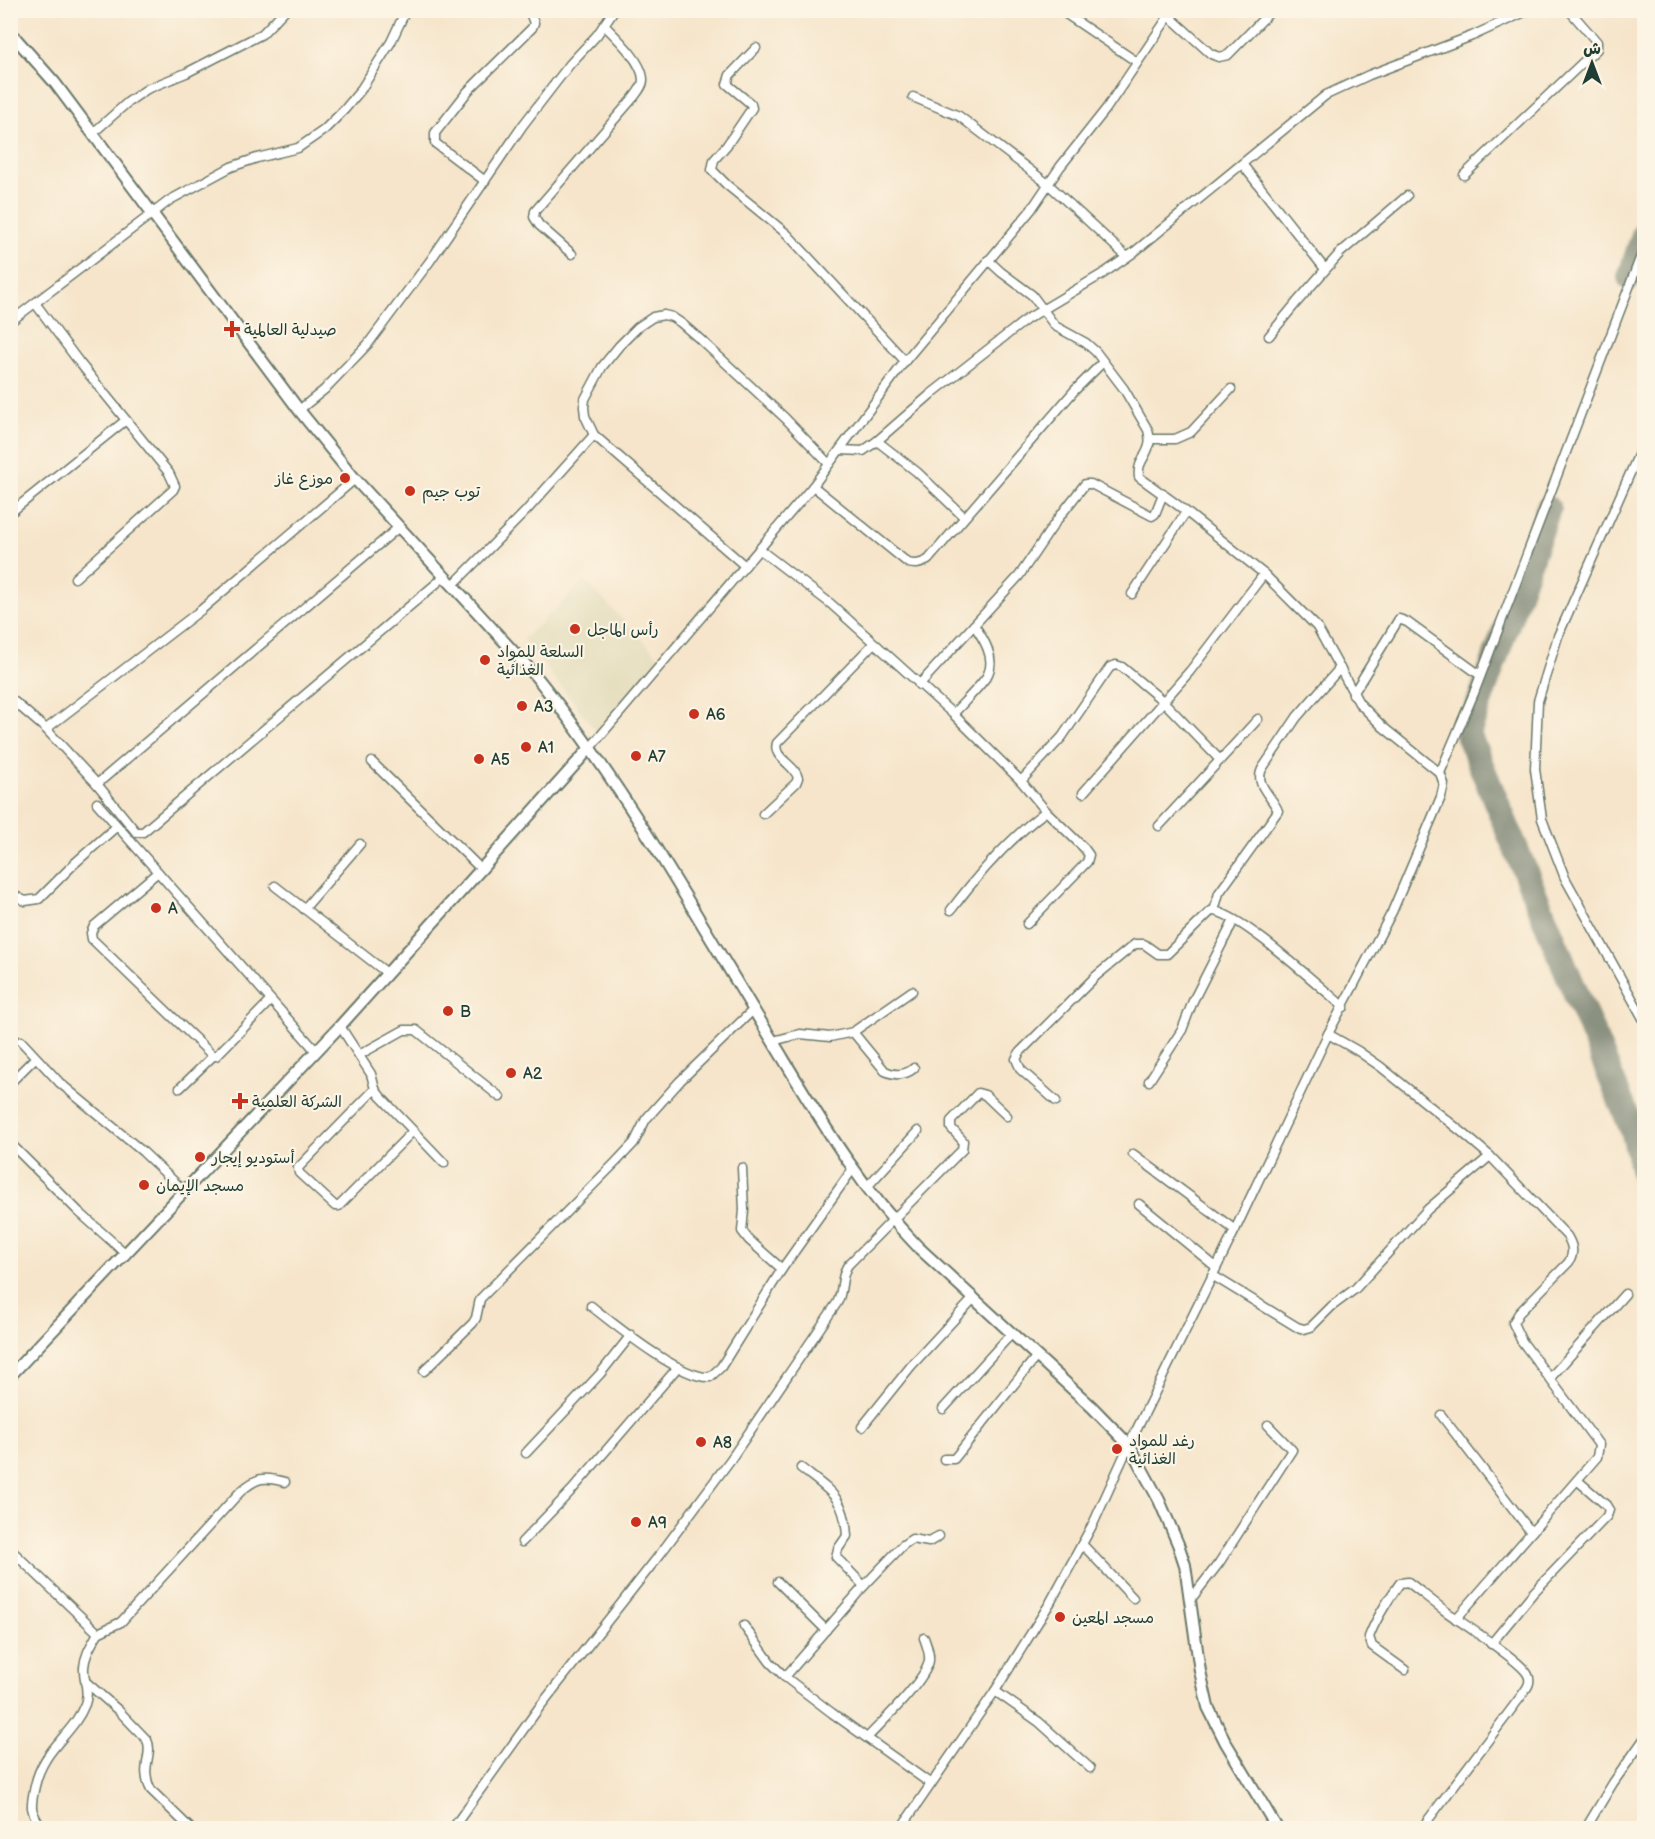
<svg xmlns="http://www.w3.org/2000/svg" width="1655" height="1839" font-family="'Balsamiq Sans','Playpen Sans Arabic',sans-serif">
<rect width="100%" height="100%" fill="#fcf5e5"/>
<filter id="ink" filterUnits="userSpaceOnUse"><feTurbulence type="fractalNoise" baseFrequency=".0167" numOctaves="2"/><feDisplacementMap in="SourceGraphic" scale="12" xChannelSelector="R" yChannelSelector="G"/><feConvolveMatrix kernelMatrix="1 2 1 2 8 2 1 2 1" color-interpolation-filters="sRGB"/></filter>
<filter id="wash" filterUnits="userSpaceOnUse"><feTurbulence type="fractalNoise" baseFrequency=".008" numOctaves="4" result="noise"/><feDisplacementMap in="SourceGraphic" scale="24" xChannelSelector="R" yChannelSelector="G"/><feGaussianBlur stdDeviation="1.35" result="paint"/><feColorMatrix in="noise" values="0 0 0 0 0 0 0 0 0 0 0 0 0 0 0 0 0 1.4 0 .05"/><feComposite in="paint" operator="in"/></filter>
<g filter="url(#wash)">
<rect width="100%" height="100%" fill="#f6e5cb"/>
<path fill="#e3dbba" d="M 585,581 L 660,658 L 597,732 L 523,639 Z"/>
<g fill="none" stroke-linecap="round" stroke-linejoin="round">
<g stroke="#8a9180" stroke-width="26">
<path d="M 1630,277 L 1644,235"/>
<path d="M 1548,509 L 1468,734 L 1634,1133 L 1644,1176"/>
</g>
</g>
</g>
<g filter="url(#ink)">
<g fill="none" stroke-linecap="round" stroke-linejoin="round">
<g stroke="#6a7869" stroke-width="11">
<g id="minor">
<path d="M 1060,10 L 1137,62"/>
<path d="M 1169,16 L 1211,54 L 1219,57 L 1228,55 L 1272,10"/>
<path d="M 756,48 L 730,75 L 727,84 L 751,104 L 752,108 L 727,145 L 714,160 L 712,170 L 727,185 L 787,234 L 905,361"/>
<path d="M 913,97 L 959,116 L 1048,184 L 1127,257"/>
<path d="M 93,133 L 128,102 L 147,89 L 186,73 L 262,34 L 285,10"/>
<path d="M 1242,164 L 1325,269"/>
<path d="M 1464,175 L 1597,49 L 1597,42 L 1569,10"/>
<path d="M 485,181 L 435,143 L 435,133 L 468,91 L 532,28 L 534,23 L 529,10"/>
<path d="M 572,254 L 539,225 L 534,217 L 535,211 L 634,97 C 638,92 643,86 643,80 C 643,62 616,37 604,25"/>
<path d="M 35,303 L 79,362 L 169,473 L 175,486 L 173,490 L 75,578"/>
<path d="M 10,322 L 170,200 L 231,167 L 257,158 L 298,148 L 324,130 L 345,109 L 360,91 L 391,42 L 406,10"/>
<path d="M 1269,336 L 1297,302 L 1340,253 L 1407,196"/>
<path d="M 299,410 L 324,390 L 368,344 L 430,261 L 523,125 L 570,64 L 597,35 L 614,10"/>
<path d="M 1150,439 L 1175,439 L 1191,432 L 1231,389"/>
<path d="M 877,441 L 917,472 L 964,517"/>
<path d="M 1644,442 L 1558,636 L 1538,701 L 1535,769 L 1542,819 L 1565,878 L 1644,1020"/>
<path d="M 840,450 L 863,451 L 877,441 L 931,394 L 1027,319 L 1104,273 L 1133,253 L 1326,95 L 1369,75 L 1472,36 L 1529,10"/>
<path d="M 813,486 L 908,563 C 916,565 920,564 928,560 L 1074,391 L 1103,362"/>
<path d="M 10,513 L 126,420"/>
<path d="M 759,549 L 831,604 L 953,714 L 1021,781 L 1046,811 L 1084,848 L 1089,855 L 1087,862 L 1027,924"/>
<path d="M 745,566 L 594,435 L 585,416 L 584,407 L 585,399 L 602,367 L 619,346 L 638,327 L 653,317 L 664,315 L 672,317 L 681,323 L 702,341 L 785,418 L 829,464"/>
<path d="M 453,585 L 526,511 L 594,435"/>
<path d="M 1132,594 L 1186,512"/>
<path d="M 919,685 L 1019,576 L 1057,520 L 1085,484 L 1091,484 L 1152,516 L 1155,514 L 1163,494"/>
<path d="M 1353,694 L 1399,619 L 1407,622 L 1480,675"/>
<path d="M 10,698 L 46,729 L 201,610 L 355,479"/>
<path d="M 953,714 C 960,706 984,683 988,674 C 996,658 983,638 974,625"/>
<path d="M 46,729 L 97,784 L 136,832 L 143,832 L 444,577"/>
<path d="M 590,748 L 813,486 L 905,361 L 1031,210 L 1060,167 L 1106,109 L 1173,10"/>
<path d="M 372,762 L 481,869"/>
<path d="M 1440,773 L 1474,693 L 1644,248"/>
<path d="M 1021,781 L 1062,737 L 1110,667 L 1116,665 L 1122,667 L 1163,701 L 1220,760"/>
<path d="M 97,784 L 399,527"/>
<path d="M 1083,793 L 1190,671 L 1264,574"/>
<path d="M 97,803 L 316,1051"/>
<path d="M 763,814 L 796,783 L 798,778 C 795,764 772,758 777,743 L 873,644"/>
<path d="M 1159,826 L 1258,719"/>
<path d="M 158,872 L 94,926 L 91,933 L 92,939 L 213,1056 L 216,1056 L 271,1000"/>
<path d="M 275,886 L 387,973"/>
<path d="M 10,893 L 25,901 L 39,899 L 75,863 L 117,826"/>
<path d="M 304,909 L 360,844"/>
<path d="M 951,910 C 979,873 1009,839 1046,811"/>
<path d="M 1214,911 L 1219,893 L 1278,811 C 1273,797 1254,785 1262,769 L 1297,717 L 1340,668"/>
<path d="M 340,1026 L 371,1074 L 375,1089 L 380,1096 L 444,1163"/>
<path d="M 853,1032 L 885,1071 C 895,1076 906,1075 914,1068"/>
<path d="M 1328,1034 L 1358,1051 L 1381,1067 L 1463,1133 L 1490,1156 L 1567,1236 C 1573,1246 1574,1253 1569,1262 L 1519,1313 L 1513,1323 L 1521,1340 L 1599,1445 L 1597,1457 L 1456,1619"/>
<path d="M 21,1041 L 60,1083 L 143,1152 L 185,1192"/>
<path d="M 773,1041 L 800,1034 L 830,1037 L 853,1032 L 912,991"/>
<path d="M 359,1055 L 404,1030 L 416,1030 L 500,1097"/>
<path d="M 1149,1081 L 1182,1030 L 1193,1001 L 1234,920"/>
<path d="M 10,1083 L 35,1058"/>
<path d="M 180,1088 L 213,1056"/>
<path d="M 375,1089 L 298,1168 L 299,1173 L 335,1206 L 339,1206 L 413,1131"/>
<path d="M 1056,1101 L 1021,1070 L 1016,1059 L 1020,1052 L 1096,976 L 1135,944 L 1144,944 L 1158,954 L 1167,954 L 1211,911 C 1236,909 1321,988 1344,1007"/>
<path d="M 10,1143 L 79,1212 L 126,1254"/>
<path d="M 1133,1154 L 1235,1230"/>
<path d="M 742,1168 L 744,1210 L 742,1231 L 749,1240 L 782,1269"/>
<path d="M 866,1188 L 918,1131"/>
<path d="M 1139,1204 L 1216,1267"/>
<path d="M 1212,1275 L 1297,1327 L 1304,1329 L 1311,1327 L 1332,1306 L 1355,1289 L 1428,1209 L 1490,1156"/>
<path d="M 591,1306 C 614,1324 682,1380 710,1377 L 721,1367 L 782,1269 L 852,1170"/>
<path d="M 424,1371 L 473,1323 L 476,1318 L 480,1299 L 616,1162 L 634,1143 L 646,1119 L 680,1081 L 753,1010"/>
<path d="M 1551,1377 L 1625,1294"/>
<path d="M 943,1409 L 1012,1333"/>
<path d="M 1441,1415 L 1531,1532"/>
<path d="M 862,1427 L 911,1366 L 973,1299"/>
<path d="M 526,1453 L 600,1374 L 631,1335"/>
<path d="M 944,1459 L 954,1459 L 1036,1357"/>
<path d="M 801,1468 C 830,1491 845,1497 847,1536 L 838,1549 L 836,1557 L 864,1586"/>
<path d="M 522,1542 L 572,1490 L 678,1367"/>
<path d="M 1082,1544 L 1133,1598"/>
<path d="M 10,1549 L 98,1633 L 121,1622 L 240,1492 C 257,1477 264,1476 285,1482"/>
<path d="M 778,1582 L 826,1630"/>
<path d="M 1191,1599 L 1219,1563 L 1292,1450 L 1268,1425"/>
<path d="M 744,1626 L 770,1662 L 785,1677 L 832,1713 L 931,1784"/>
<path d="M 1491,1644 L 1533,1593 L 1607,1516 L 1609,1510 L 1606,1505 L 1577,1480"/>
<path d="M 1405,1670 L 1372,1646 L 1369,1637 C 1376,1618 1388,1600 1400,1583 L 1408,1582 C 1420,1591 1432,1601 1444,1610 C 1460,1622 1522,1661 1528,1675 C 1532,1683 1526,1689 1522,1695 L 1422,1828"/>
<path d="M 785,1677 L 864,1586 L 903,1545 L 912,1539 L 929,1542 L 939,1536"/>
<path d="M 86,1682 L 119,1711 L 147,1740 C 154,1754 139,1768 151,1790 L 190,1828"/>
<path d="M 995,1691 L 1039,1722 L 1090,1768"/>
<path d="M 867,1738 C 882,1722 925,1681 929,1661 C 930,1653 927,1646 924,1638"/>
<path d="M 42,1828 C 30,1811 30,1807 35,1786 C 43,1748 73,1735 85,1704 C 90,1691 83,1680 84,1667 C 85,1654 92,1644 98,1633"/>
<path d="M 453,1828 L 538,1709 L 661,1553 L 731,1459 L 837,1303 C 844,1291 840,1276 848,1265 L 962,1150 L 963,1141 L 951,1128 L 951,1121 L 978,1093 L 985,1095 L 1007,1116"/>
<path d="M 901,1828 L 995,1691 L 1050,1603 L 1094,1522 L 1129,1445 L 1235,1230 L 1328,1034 L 1392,912 L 1441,797 L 1444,784 L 1440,773 L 1383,727 L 1359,703 L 1317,627 L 1264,574 L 1179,506 L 1139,477 C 1136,457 1155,454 1148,430 L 1124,389 L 1096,352 L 1086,343 L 1055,326 L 1032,295 L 1001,272 L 988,260"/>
<path d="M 1586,1828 L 1613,1783 L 1644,1739"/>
</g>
</g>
<g stroke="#6a7869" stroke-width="14">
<g id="tertiary">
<path d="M 10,32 L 55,83 L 299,410 L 355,479 L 534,674 C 575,724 612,779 647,834 C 690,902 730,972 772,1040 C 818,1116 856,1183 919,1248 L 1092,1407 L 1129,1445 L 1159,1500 L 1178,1544 L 1185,1565 L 1200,1671 L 1208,1707 L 1226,1743 L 1277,1828"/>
<path d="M 10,1376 L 340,1026 L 590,748"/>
</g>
</g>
<use href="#minor" stroke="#fff" stroke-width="8"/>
<use href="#tertiary" stroke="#fff" stroke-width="10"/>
</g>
</g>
<g fill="#c8321e" stroke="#fcf5e5" stroke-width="2">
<path d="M229 320h6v6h6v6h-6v6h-6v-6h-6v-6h6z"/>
<circle cx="345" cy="478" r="6"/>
<circle cx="410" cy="491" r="6"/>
<circle cx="575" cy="629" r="6"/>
<circle cx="485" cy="660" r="6"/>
<circle cx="522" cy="706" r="6"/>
<circle cx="694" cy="714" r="6"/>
<circle cx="526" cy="747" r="6"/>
<circle cx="636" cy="756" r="6"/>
<circle cx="479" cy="759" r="6"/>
<circle cx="156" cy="908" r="6"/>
<circle cx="448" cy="1011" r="6"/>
<circle cx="511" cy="1073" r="6"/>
<path d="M237 1092h6v6h6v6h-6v6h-6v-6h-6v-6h6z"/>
<circle cx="200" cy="1157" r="6"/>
<circle cx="144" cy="1185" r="6"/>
<circle cx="701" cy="1442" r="6"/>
<circle cx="1117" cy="1449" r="6"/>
<circle cx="636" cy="1522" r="6"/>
<circle cx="1060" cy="1617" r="6"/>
</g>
<g text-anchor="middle" stroke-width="4.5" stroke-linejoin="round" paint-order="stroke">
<g font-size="16" fill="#1f3d34" stroke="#fcf5e5" text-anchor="start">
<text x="244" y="335">صيدلية العالمية</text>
<text x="333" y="484" text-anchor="end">موزع غاز</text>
<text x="422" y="497">توب جيم</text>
<text x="587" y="635">رأس الماجل</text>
<text x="497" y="657">السلعة للمواد<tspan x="497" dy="18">الغذائية</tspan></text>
<text x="534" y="712">A3</text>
<text x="706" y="720">A6</text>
<text x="538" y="753">A1</text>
<text x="648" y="762">A7</text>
<text x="491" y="765">A5</text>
<text x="168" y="914">A</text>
<text x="460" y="1017">B</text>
<text x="523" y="1079">A2</text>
<text x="252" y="1107">الشركة العلمية</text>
<text x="212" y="1163">أستوديو إيجار</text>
<text x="156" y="1191">مسجد الإيمان</text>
<text x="1129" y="1446">رغد للمواد<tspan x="1129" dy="18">الغذائية</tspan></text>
<text x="713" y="1448">A8</text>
<text x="648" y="1528">A9</text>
<text x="1072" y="1623">مسجد المعين</text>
</g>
</g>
<rect width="1655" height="1839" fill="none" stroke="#fcf5e5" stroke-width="36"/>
<g transform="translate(1592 63)" stroke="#fcf5e5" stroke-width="4.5" paint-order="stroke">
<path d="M0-4.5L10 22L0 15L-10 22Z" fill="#1f3d34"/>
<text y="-9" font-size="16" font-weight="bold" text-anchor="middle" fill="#1f3d34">ش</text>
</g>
</svg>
